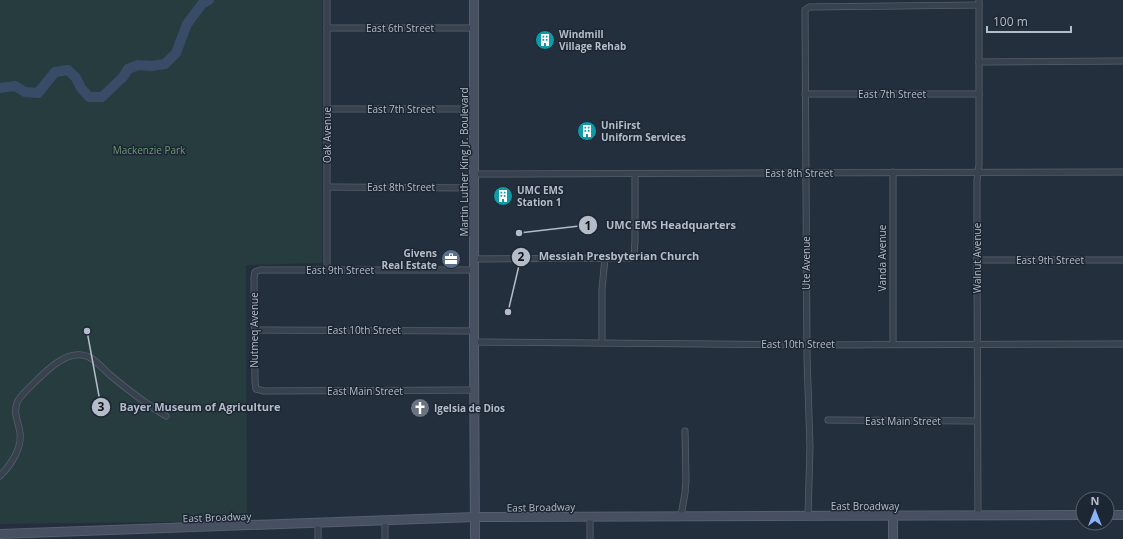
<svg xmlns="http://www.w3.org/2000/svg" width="1123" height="539" font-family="'Open Sans',sans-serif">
<rect width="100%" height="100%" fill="#242f3e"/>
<path fill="#263c3f" d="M 0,0 L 322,0 L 322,263 L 246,265 L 247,521 L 0,524 Z"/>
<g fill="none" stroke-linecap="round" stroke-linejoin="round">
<path stroke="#394c67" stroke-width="10" d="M 0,88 L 15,86 L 25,92 L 38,93 L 55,72 L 68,70 L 76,78 L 81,88 L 89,97 L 102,97 L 123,77 L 128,69 L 138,65 L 151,66 L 165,64 L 176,53 L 187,24 L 202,4 L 209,0"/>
<g stroke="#565f6c" stroke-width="7">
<g id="street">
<path d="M 327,28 L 474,28"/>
<path d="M 979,62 L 1123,61"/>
<path d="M 805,94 L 979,94"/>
<path d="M 327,109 L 474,109"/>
<path d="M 474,174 L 1123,172"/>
<path d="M 327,187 L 474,188"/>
<path d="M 474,259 L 629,258 L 634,257 L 635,241 L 635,174"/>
<path d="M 977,260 L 1123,260"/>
<path d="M 474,270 L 260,270 L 255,272 L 254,277 L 255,382 L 256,389 L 264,391 L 474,390"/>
<path d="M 327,271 L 327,0"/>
<path d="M 255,330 L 474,331"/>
<path d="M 474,342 L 807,345 L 1123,344"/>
<path d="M 602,343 L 602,289 L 605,258"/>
<path d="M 893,344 L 893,172"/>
<path d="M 828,420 L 977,421"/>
<path d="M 0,476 C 10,466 22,449 20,433 C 19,423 13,414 17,403 C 19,397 26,391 30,387 C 44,373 67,347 89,357 C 97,361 103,369 110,375 C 128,390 146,404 166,416"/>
<path d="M 681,516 L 685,493 L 686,480 L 685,431"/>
<path d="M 808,516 L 810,447 L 807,357 L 805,10 L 809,7 L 979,5"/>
<path d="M 978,516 L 977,260 L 977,180 L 979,165 L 979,0"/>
<path d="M 385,521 L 385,539"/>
<path d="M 318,523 L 318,539"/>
<path d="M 590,539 L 590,516"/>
</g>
</g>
<g stroke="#565f6c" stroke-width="10">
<g id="secondary">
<path d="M 474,0 L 474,342 L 475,539"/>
<path d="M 1107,515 L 1123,515"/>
<path d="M 893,516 L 893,539"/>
<path d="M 0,534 L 475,517 L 1083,515"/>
</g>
</g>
<use href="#street" stroke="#38414e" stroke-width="5.5"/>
<use href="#secondary" stroke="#465061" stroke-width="8"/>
</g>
<defs>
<g id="building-disc" transform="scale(1)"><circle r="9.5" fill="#0f9aa8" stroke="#1d2633"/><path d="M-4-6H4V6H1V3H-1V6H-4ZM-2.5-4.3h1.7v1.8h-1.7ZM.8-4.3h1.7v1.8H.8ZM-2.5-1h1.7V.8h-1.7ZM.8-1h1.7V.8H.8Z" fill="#fff"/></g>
<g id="office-disc" transform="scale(1)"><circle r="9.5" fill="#5c6f8a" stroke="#1d2633"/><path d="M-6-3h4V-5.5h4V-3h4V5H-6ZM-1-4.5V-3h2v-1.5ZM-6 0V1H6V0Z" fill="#fff"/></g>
<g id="church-disc" transform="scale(1)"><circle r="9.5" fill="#6b7280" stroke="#1d2633"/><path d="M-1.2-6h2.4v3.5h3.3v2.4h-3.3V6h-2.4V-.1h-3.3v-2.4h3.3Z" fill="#fff"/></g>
</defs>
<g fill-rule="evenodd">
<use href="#building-disc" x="545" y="40"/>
<use href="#building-disc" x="587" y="131"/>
<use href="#building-disc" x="503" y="196"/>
<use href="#office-disc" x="451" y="259"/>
<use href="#church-disc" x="420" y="408"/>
</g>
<g text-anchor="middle" stroke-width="3" stroke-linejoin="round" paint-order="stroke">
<g font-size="10" fill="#b4bcc9" stroke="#1d2633">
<text x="400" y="32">East 6th Street</text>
<text x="892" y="98">East 7th Street</text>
<text x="401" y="113">East 7th Street</text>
<text transform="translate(327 135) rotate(-90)" y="4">Oak Avenue</text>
<text transform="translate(464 162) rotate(-90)" y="4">Martin Luther King Jr. Boulevard</text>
<text x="799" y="177">East 8th Street</text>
<text x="401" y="191">East 8th Street</text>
<text transform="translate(882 258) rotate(-90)" y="4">Vanda Avenue</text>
<text transform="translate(977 258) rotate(-90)" y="4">Walnut Avenue</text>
<text x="1050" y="264">East 9th Street</text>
<text transform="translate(806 263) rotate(-90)" y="4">Ute Avenue</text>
<text x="340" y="274">East 9th Street</text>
<text transform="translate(254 330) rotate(-90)" y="4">Nutmeq Avenue</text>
<text x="364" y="334">East 10th Street</text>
<text x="798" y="348">East 10th Street</text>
<text x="365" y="395">East Main Street</text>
<text x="903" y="425">East Main Street</text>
<text x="865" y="510">East Broadway</text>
<text transform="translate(541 507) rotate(-1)" y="4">East Broadway</text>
<text transform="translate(217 517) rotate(-2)" y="4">East Broadway</text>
</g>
<g font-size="10" font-weight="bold" fill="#b4bcc9" stroke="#1d2633" text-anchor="start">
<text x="559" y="38">Windmill<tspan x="559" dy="12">Village Rehab</tspan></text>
<text x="601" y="129">UniFirst<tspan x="601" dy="12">Uniform Services</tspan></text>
<text x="517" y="194">UMC EMS<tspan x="517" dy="12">Station 1</tspan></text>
<text x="437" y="257" text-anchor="end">Givens<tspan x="437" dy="12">Real Estate</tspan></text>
<text x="434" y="412">Igelsia de Dios</text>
</g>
<g font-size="10" fill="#6b9a76" stroke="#1d2633">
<text x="149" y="154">Mackenzie Park</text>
</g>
</g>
<path fill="none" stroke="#b4bcc9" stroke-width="1.5" d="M519 233L588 225M508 312L521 257M87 331L101 407"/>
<g fill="#b4bcc9" stroke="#1d2633" stroke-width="1.5">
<circle cx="519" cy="233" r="4"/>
<circle cx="508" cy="312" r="4"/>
<circle cx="87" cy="331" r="4"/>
<circle cx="588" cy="225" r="10"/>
<circle cx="521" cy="257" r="10"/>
<circle cx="101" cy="407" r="10"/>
</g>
<g font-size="12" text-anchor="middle" font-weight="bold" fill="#111">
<text x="588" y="230">1</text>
<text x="521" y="261">2</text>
<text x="101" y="411">3</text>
</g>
<g font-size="11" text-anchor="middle" font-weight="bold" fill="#b4bcc9" stroke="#1d2633" stroke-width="3" stroke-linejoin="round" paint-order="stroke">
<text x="671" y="229">UMC EMS Headquarters</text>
<text x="619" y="260">Messiah Presbyterian Church</text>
<text x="200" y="411">Bayer Museum of Agriculture</text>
</g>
<g transform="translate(1095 511)"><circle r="19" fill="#1d2633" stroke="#59626f"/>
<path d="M0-3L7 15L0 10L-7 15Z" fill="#8ab4f8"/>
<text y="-6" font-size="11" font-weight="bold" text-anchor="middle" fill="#b4bcc9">N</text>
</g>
<path d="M987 26v6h84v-6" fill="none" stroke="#b4bcc9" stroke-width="2"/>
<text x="993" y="26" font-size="12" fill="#b4bcc9" stroke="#1d2633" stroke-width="3" paint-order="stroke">100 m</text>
</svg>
